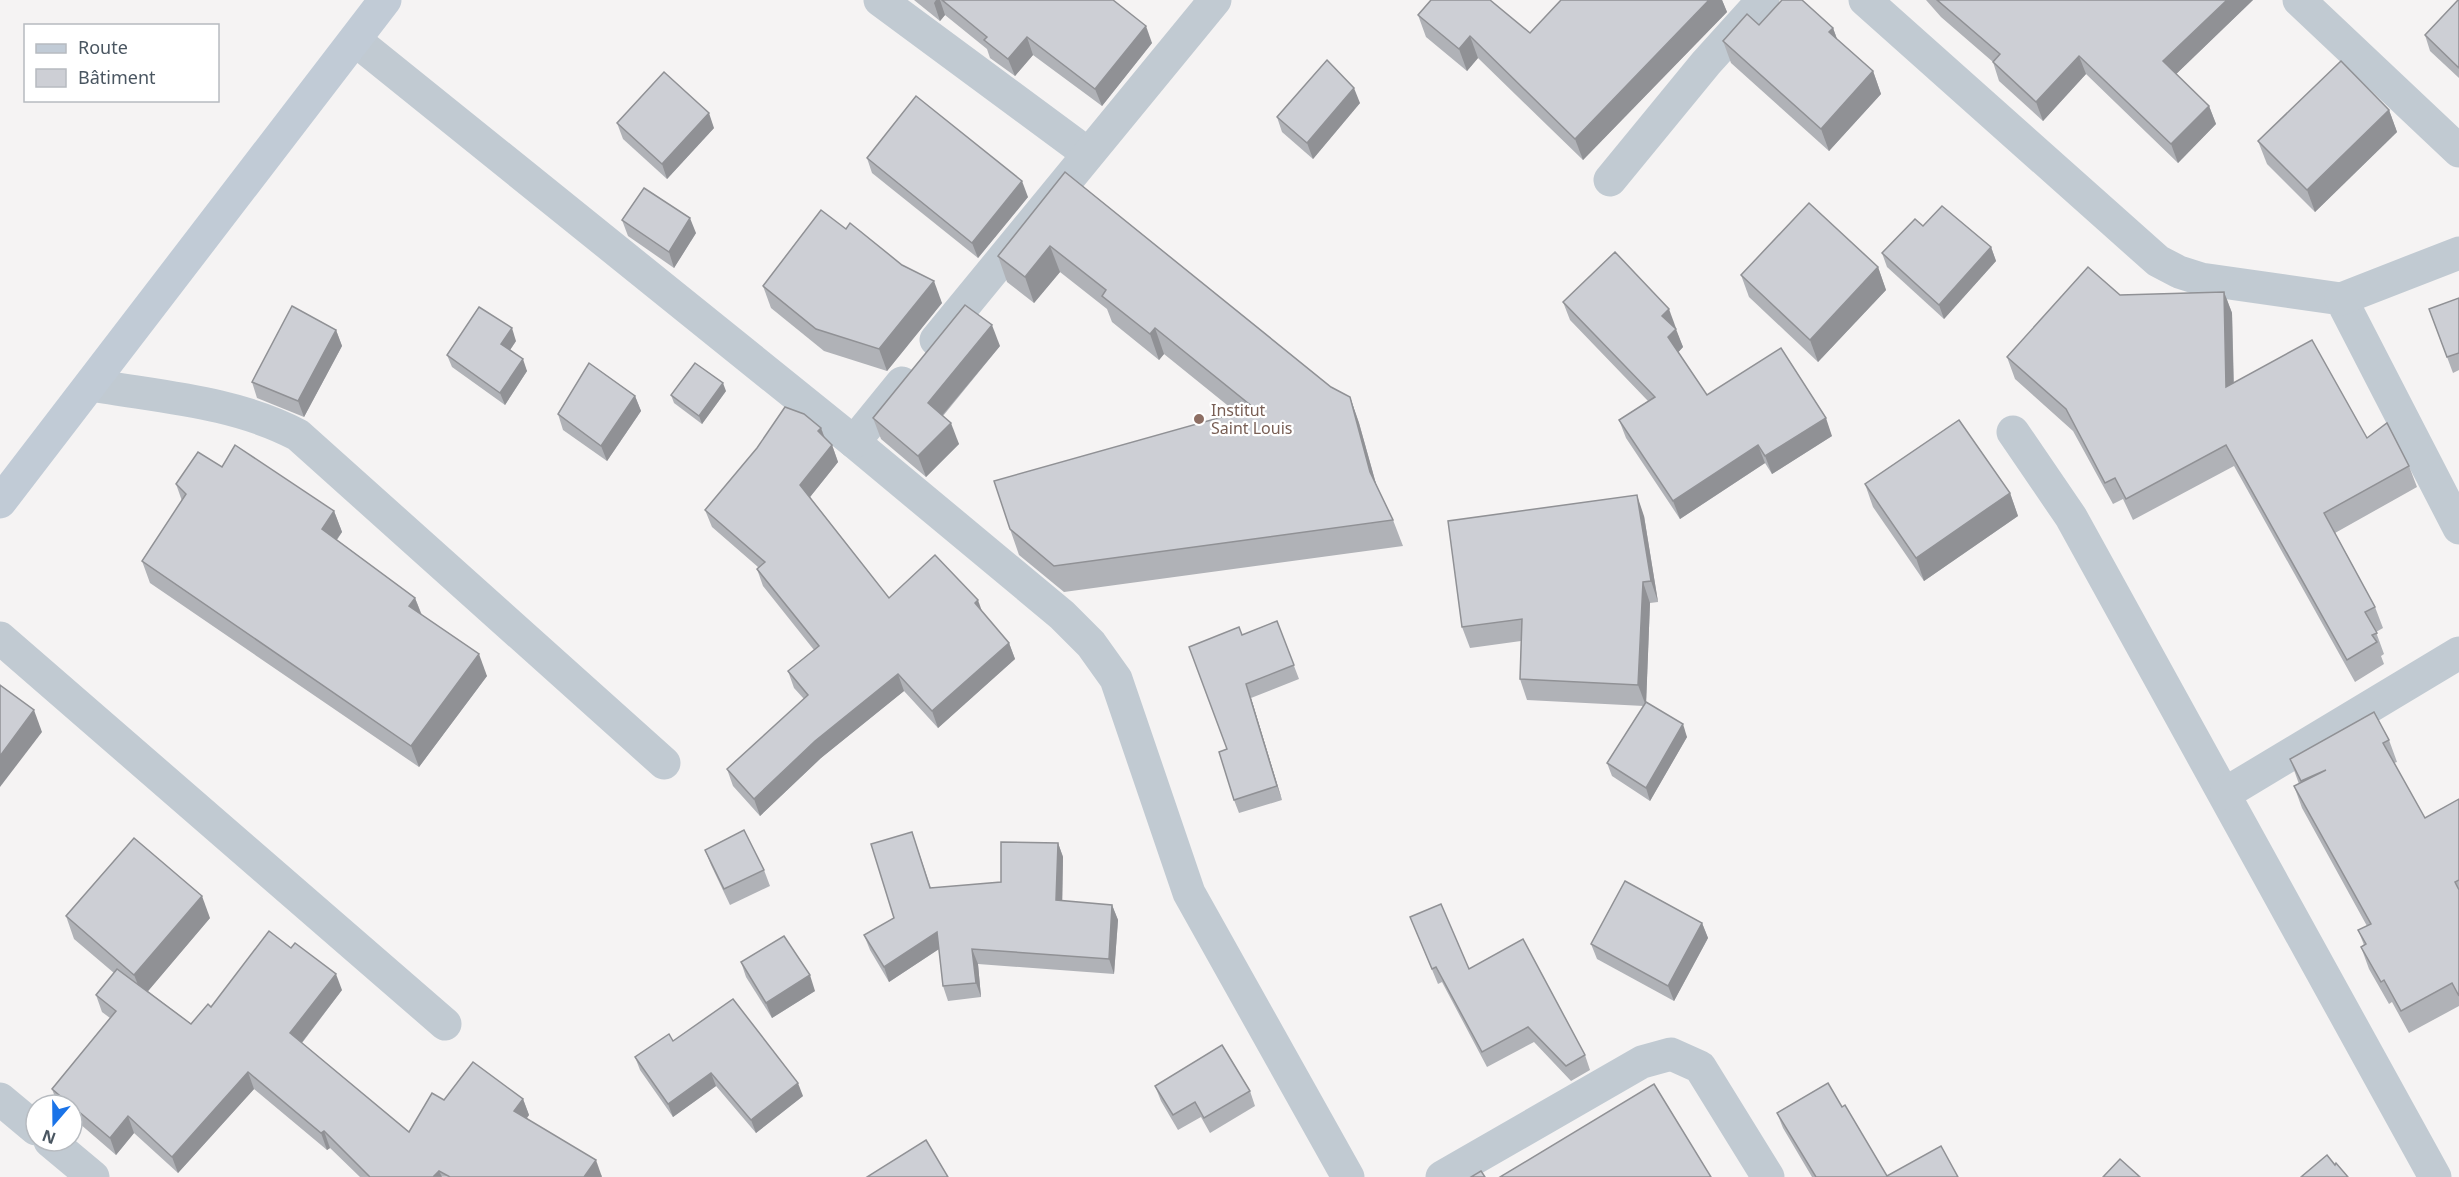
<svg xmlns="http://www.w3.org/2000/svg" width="2459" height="1177" font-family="'Noto Sans',sans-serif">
<rect width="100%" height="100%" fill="#f5f3f3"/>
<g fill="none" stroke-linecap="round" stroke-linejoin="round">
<g stroke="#c1cad2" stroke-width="33">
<path d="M 880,0 L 1087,153"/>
<path d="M 1865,0 L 2158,261 L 2179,272 L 2201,279 L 2341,299 L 2459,528"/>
<path d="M 2299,0 L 2459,151"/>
<path d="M 355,40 L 854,442 L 1062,615 L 1091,644 L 1116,679 L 1189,893 L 1348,1177"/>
<path d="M 1610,180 L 1706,63 L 1763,0"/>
<path d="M 2341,299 L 2459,253"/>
<path d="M 936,340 L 1215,0"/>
<path d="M 92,385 C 161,397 236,402 298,435 L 664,763"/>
<path d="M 2013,432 L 2071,517 L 2435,1177"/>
<path d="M 854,442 L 902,383"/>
<path d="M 0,638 L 445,1024"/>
<path d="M 2226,793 L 2459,653"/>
<path d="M 0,1099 L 36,1129"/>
<path d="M 50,1141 L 93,1177"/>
<path d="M 1442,1177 L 1642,1062 L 1671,1054 L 1700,1067 L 1768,1177"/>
</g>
<path stroke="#c1cbd6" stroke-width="33" d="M 0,502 L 385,0"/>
</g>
<g fill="#b0b2b7">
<path d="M 914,0 L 1113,0 L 1152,43 L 1102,106 L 1033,55 L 1015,76 L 990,58 L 987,49 L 945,15 L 940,21 Z"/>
<path d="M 1561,0 L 1722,0 L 1727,12 L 1583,160 L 1478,58 L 1467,71 L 1426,37 L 1418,15 L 1530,33 Z"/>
<path d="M 1926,0 L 2253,0 L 2176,74 L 2209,106 L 2216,124 L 2178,163 L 2086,74 L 2043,121 L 1999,81 L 1993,62 L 1941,17 Z"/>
<path d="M 2459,0 L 2459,78 L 2430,51 L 2425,35 Z"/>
<path d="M 1759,25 L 1833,28 L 1837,39 L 1873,71 L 1881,94 L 1829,151 L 1731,63 L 1723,41 Z"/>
<path d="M 1360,103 L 1313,159 L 1282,132 L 1277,117 Z"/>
<path d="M 2389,110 L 2397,132 L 2315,212 L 2267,164 L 2258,141 Z"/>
<path d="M 617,123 L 714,128 L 667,179 L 623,139 Z"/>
<path d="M 867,158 L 1028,197 L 978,258 L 872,173 Z"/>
<path d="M 1065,172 L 1331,387 L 1350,397 L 1359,423 L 1376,484 L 1393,520 L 1403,546 L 1064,592 L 1019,555 L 1010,529 L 1237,413 L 1164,354 L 1159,360 L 1112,322 L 1107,309 L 1060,272 L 1034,303 L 1007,282 L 998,256 Z"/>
<path d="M 622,220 L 696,233 L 674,268 L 628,236 Z"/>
<path d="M 1923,226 L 1991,247 L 1996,261 L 1944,319 L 1887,267 L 1882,253 Z"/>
<path d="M 846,229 L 942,303 L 887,371 L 824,351 L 771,308 L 763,286 Z"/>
<path d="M 1878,267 L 1886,290 L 1818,362 L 1749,297 L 1741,275 Z"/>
<path d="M 2224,292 L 2232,313 L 2234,383 L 2367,438 L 2409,466 L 2417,487 L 2335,533 L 2375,607 L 2383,628 L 2376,632 L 2384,654 L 2381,656 L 2384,664 L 2355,682 L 2234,466 L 2133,520 L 2123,499 L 2113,504 L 2073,431 L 2015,379 L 2007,357 L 2120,295 Z"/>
<path d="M 2459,298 L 2459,370 L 2453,373 L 2429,309 Z"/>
<path d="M 1563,302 L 1676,328 L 1675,328 L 1683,347 L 1678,352 L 1707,395 L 1832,436 L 1772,474 L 1765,463 L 1680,519 L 1626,438 L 1619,420 L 1648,401 L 1570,320 Z"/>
<path d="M 336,330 L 342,346 L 304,417 L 257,398 L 252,382 Z"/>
<path d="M 516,341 L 510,350 L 527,371 L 505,405 L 452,367 L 447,355 Z"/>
<path d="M 1000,346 L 943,416 L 959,444 L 926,477 L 881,439 L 873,418 Z"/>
<path d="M 726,391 L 702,424 L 674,403 L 671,395 Z"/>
<path d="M 635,396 L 641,411 L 607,461 L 563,430 L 558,414 Z"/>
<path d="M 821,428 L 825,438 L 832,445 L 838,462 L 810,497 L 889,598 L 982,612 L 1009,643 L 1015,659 L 938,728 L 904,691 L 821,758 L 760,816 L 733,786 L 727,769 L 804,699 L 794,688 L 788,671 L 814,650 L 763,586 L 757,569 L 758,567 L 712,527 L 705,510 Z"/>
<path d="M 222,467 L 334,511 L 342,532 L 337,540 L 415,598 L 422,615 L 487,676 L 419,767 L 150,583 L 142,561 L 182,501 L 176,484 Z"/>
<path d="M 1865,484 L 2010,493 L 2018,516 L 1924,581 L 1873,507 Z"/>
<path d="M 1644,516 L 1658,602 L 1650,603 L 1646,702 L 1687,737 L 1650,801 L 1612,776 L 1607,763 L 1644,706 L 1527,700 L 1520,679 L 1521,641 L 1470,648 L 1462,627 Z"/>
<path d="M 1277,621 L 1299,679 L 1251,698 L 1282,800 L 1239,813 L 1234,800 L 1227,749 L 1242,635 Z"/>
<path d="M 2389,740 L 2397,762 L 2394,763 L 2425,818 L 2459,799 L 2459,1006 L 2409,1033 L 2392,1002 L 2389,1004 L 2369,969 L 2361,947 L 2364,945 L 2358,930 L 2367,926 L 2302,808 L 2294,786 L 2299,784 L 2290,759 Z"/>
<path d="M 912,832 L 931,888 L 1001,882 L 1058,843 L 1063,857 L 1062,901 L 1112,905 L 1118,920 L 1114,974 L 978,964 L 981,997 L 948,1001 L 943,986 L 939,949 L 889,982 L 870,950 L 864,935 L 894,918 Z"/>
<path d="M 705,850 L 764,870 L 770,886 L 730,905 L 711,865 Z"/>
<path d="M 66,916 L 210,918 L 148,991 L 191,1024 L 211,1007 L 342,990 L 302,1043 L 409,1132 L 444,1100 L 523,1099 L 529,1115 L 527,1118 L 602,1176 L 360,1177 L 330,1148 L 327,1150 L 254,1089 L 178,1173 L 134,1133 L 116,1155 L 72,1117 L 72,1105 L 58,1105 L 52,1089 L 110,1018 L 102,1012 L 96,995 L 114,973 L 74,939 Z"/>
<path d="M 1410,917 L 1469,969 L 1585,1055 L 1590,1070 L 1571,1081 L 1534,1042 L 1487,1067 L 1442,982 L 1438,984 Z"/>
<path d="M 1702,923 L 1708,938 L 1674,1001 L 1597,959 L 1591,944 Z"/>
<path d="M 741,962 L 815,991 L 772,1018 L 746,977 Z"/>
<path d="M 673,1041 L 803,1096 L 756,1133 L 716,1086 L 673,1117 L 640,1070 L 635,1057 Z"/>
<path d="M 1155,1086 L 1250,1091 L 1255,1106 L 1210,1133 L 1201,1117 L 1178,1130 L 1161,1101 Z"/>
<path d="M 1842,1107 L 1887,1176 L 1958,1177 L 1812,1177 L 1783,1128 L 1777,1113 Z"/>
</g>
<g fill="#909195">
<path d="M 936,0 L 940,0 L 945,15 L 940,21 L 934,3 Z"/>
<path d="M 1709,0 L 1722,0 L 1727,12 L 1583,160 L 1575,139 Z"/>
<path d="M 2227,0 L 2253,0 L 2170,80 L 2163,61 Z"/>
<path d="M 1146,26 L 1152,43 L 1102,106 L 1095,89 Z"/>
<path d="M 1833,28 L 1841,50 L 1829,32 Z"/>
<path d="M 1470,36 L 1478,58 L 1467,71 L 1459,49 Z"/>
<path d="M 1027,37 L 1033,55 L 1015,76 L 1008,59 Z"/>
<path d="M 2079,56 L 2086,74 L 2043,121 L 2036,102 Z"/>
<path d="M 1873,71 L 1881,94 L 1829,151 L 1821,129 Z"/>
<path d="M 1354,88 L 1360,103 L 1313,159 L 1307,143 Z"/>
<path d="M 2209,106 L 2216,124 L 2178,163 L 2171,144 Z"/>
<path d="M 2389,110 L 2397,132 L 2315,212 L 2307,190 Z"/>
<path d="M 709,113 L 714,128 L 667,179 L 662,164 Z"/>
<path d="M 1022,181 L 1028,197 L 978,258 L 972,243 Z"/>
<path d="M 690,218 L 696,233 L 674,268 L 669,252 Z"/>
<path d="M 1050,246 L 1060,272 L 1034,303 L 1025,277 Z"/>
<path d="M 1991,247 L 1996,261 L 1944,319 L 1939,305 Z"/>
<path d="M 1878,267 L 1886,290 L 1818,362 L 1810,340 Z"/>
<path d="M 934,281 L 942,303 L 887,371 L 879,349 Z"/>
<path d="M 2224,292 L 2232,313 L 2234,409 L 2226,387 Z"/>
<path d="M 1669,309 L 1676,328 L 1669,335 L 1662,316 Z"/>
<path d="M 992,325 L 1000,346 L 935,424 L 928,403 Z"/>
<path d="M 512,328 L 516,341 L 506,356 L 501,344 Z"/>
<path d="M 1155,328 L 1164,354 L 1159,360 L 1150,334 Z"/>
<path d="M 1676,329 L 1683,347 L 1675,356 L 1668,337 Z"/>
<path d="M 336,330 L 342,346 L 304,417 L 298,401 Z"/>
<path d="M 523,359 L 527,371 L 505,405 L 500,393 Z"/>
<path d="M 723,383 L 726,391 L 702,424 L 699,416 Z"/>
<path d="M 635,396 L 641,411 L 607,461 L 601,446 Z"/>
<path d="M 1350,397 L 1359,423 L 1380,498 L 1370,472 Z"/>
<path d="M 1826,418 L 1832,436 L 1772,474 L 1765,456 Z"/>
<path d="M 951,423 L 959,444 L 926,477 L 918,456 Z"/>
<path d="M 821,428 L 827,445 L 818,431 Z"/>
<path d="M 832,445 L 838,462 L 806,502 L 800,485 Z"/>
<path d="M 1758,445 L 1765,463 L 1680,519 L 1673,501 Z"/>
<path d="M 2010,493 L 2018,516 L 1924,581 L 1916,558 Z"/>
<path d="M 1637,495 L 1644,516 L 1658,602 L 1651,581 Z"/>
<path d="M 334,511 L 342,532 L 329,550 L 322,529 Z"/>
<path d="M 1643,582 L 1650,603 L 1646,706 L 1638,685 Z"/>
<path d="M 415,598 L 423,619 L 409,606 Z"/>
<path d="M 978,600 L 984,617 L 975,603 Z"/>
<path d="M 1009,643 L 1015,659 L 938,728 L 932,711 Z"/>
<path d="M 479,654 L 487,676 L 419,767 L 411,746 Z"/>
<path d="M 898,674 L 904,691 L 821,758 L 760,816 L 754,799 L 815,741 Z"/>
<path d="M 1246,684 L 1251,698 L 1282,800 L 1277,786 Z"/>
<path d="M 34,710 L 42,732 L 0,787 L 0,756 Z"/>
<path d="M 1683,724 L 1687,737 L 1650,801 L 1646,788 Z"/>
<path d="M 1058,843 L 1063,857 L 1062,915 L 1056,900 Z"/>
<path d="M 202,896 L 210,918 L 143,997 L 134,975 Z"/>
<path d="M 1112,905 L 1118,920 L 1114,974 L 1109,959 Z"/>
<path d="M 1702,923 L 1708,938 L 1674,1001 L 1668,986 Z"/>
<path d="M 937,932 L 942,947 L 889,982 L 884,967 Z"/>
<path d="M 972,949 L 978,964 L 981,997 L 976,983 Z"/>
<path d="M 336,974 L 342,990 L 296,1050 L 290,1033 Z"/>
<path d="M 810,975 L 815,991 L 772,1018 L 766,1003 Z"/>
<path d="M 248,1072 L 254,1089 L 178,1173 L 172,1157 Z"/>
<path d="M 711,1073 L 716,1086 L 673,1117 L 668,1104 Z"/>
<path d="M 798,1083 L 803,1096 L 756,1133 L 751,1120 Z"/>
<path d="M 523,1099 L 529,1115 L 520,1127 L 514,1111 Z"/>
<path d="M 128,1116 L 134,1133 L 116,1155 L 110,1138 Z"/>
<path d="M 324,1131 L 330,1148 L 327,1150 L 321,1133 Z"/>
<path d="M 596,1160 L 602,1177 L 584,1177 Z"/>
<path d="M 439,1171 L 442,1177 L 433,1177 Z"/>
</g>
<g fill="#cdcfd5" stroke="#909195" stroke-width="1.5">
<path d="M 942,0 L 1113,0 L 1146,26 L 1095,89 L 1027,37 L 1008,59 L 984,40 L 987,37 Z"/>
<path d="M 1431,0 L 1490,0 L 1530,33 L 1561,0 L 1709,0 L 1575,139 L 1470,36 L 1459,49 L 1418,15 Z"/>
<path d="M 1782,0 L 1802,0 L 1833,28 L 1829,32 L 1873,71 L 1821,129 L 1723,41 L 1747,14 L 1759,25 Z"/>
<path d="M 1937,0 L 2227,0 L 2163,61 L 2209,106 L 2171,144 L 2079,56 L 2036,102 L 1993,62 L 2000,54 Z"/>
<path d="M 2458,0 L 2459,0 L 2459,68 L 2425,35 Z"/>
<path d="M 1327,60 L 1354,88 L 1307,143 L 1277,117 Z"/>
<path d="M 2341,61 L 2389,110 L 2307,190 L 2258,141 Z"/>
<path d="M 664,72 L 709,113 L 662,164 L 617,123 Z"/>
<path d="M 916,96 L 1022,181 L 972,243 L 867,158 Z"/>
<path d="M 1065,172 L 1331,387 L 1350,397 L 1370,472 L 1393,520 L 1054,566 L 1010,529 L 994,481 L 1254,408 L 1155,328 L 1150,334 L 1102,296 L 1106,290 L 1050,246 L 1025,277 L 998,256 Z"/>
<path d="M 644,188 L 690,218 L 669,252 L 622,220 Z"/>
<path d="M 1809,203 L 1878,267 L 1810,340 L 1741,275 Z"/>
<path d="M 1942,206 L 1991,247 L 1939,305 L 1882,253 L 1915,219 L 1923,226 Z"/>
<path d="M 821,210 L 846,229 L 850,223 L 902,265 L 934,281 L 879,349 L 816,329 L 763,286 Z"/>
<path d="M 1615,252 L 1669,309 L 1662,316 L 1676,329 L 1668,337 L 1707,395 L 1781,348 L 1826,418 L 1765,456 L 1758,445 L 1673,501 L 1619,420 L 1655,397 L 1563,302 Z"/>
<path d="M 2088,267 L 2120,295 L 2224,292 L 2226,387 L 2312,340 L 2367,438 L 2387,423 L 2409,466 L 2324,513 L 2375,607 L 2365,612 L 2377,633 L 2372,635 L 2377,642 L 2347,660 L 2226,445 L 2126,499 L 2115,478 L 2105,483 L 2066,409 L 2007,357 Z"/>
<path d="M 2459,298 L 2459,353 L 2447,357 L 2429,309 Z"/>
<path d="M 965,305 L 992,325 L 928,403 L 951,423 L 918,456 L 873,418 Z"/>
<path d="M 292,306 L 336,330 L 298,401 L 252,382 Z"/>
<path d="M 479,307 L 512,328 L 501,344 L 523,359 L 500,393 L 447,355 Z"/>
<path d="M 589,363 L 635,396 L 601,446 L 558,414 Z"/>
<path d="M 695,363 L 723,383 L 699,416 L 671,395 Z"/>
<path d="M 785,407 L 804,414 L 821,428 L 818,431 L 832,445 L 800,485 L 889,598 L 935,555 L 978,600 L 975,603 L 1009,643 L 932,711 L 898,674 L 815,741 L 754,799 L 727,769 L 808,695 L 788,671 L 819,646 L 757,569 L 765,562 L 705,510 L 757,448 Z"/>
<path d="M 1959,420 L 2010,493 L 1916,558 L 1865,484 Z"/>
<path d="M 235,445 L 334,511 L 322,529 L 415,598 L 409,606 L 479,654 L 411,746 L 142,561 L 186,494 L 176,484 L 198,452 L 222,467 Z"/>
<path d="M 1637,495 L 1651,581 L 1643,582 L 1638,685 L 1520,679 L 1522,619 L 1462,627 L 1448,521 Z"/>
<path d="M 1277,621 L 1294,665 L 1246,684 L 1277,786 L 1234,800 L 1219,752 L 1227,749 L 1189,647 L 1239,627 L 1242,635 Z"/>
<path d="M 0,685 L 34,710 L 0,756 Z"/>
<path d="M 1646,702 L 1683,724 L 1646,788 L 1607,763 Z"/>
<path d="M 2374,712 L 2389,740 L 2383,743 L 2425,818 L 2459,799 L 2459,880 L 2455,882 L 2459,890 L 2459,996 L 2452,983 L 2401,1011 L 2384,980 L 2381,982 L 2361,947 L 2366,944 L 2358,930 L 2371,924 L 2294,786 L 2326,770 L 2301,781 L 2290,759 Z"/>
<path d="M 744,830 L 764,870 L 724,889 L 705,850 Z"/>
<path d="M 912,832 L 930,888 L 1001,882 L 1001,842 L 1058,843 L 1056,900 L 1112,905 L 1109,959 L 972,949 L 976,983 L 943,986 L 937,932 L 884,967 L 864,935 L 894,918 L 871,844 Z"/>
<path d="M 134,838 L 202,896 L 134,975 L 66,916 Z"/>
<path d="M 1625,881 L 1702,923 L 1668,986 L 1591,944 Z"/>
<path d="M 1441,904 L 1469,969 L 1523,939 L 1585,1055 L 1566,1066 L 1528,1027 L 1482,1052 L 1436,967 L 1432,969 L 1410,917 Z"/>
<path d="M 269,931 L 291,948 L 295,943 L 336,974 L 290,1033 L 409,1132 L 432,1093 L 444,1100 L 473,1062 L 523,1099 L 514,1111 L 596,1160 L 584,1177 L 450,1177 L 439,1171 L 433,1177 L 370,1177 L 324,1131 L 321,1133 L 248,1072 L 172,1157 L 128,1116 L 110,1138 L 52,1089 L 116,1011 L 96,995 L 117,969 L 191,1024 L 208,1004 L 211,1007 Z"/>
<path d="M 784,936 L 810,975 L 766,1003 L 741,962 Z"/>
<path d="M 733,999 L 798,1083 L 751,1120 L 711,1073 L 668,1104 L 635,1057 L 669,1034 L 673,1041 Z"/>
<path d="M 1222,1045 L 1250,1091 L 1204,1118 L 1195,1102 L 1173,1115 L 1155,1086 Z"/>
<path d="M 1828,1083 L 1842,1107 L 1845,1105 L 1887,1176 L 1941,1146 L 1958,1177 L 1816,1177 L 1777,1113 Z"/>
<path d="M 1654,1084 L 1711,1177 L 1500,1177 Z"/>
<path d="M 926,1140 L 948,1177 L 867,1177 Z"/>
<path d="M 2327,1155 L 2335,1165 L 2336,1163 L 2348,1177 L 2301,1177 Z"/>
<path d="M 2120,1159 L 2140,1177 L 2103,1177 Z"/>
<path d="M 1481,1171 L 1485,1177 L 1471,1177 Z"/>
</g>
<circle fill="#8d6e63" stroke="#fff" stroke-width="2" cx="1199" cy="419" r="6"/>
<g text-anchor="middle" stroke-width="4.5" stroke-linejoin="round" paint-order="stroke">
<g font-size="16" fill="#785e54" stroke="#fff" text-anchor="start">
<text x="1211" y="416">Institut<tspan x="1211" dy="18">Saint Louis</tspan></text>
</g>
</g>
<rect x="24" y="24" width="195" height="78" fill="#ffffff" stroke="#b7bbc0" stroke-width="1.5"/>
<rect x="36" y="44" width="30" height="9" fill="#c1cbd6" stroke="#b7bbc0" stroke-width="1.5"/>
<text x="78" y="54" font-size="18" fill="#4a5661">Route</text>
<rect x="36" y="69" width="30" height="18" fill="#cdcfd5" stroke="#b7bbc0" stroke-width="1.5"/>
<text x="78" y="84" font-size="18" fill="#4a5661">Bâtiment</text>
<g transform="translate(54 1123) rotate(200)"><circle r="28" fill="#ffffff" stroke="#b7bbc0" stroke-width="1.5"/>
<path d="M0-4.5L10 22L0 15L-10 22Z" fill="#1a73e8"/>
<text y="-9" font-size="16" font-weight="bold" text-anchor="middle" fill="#4a5661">N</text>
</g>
</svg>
